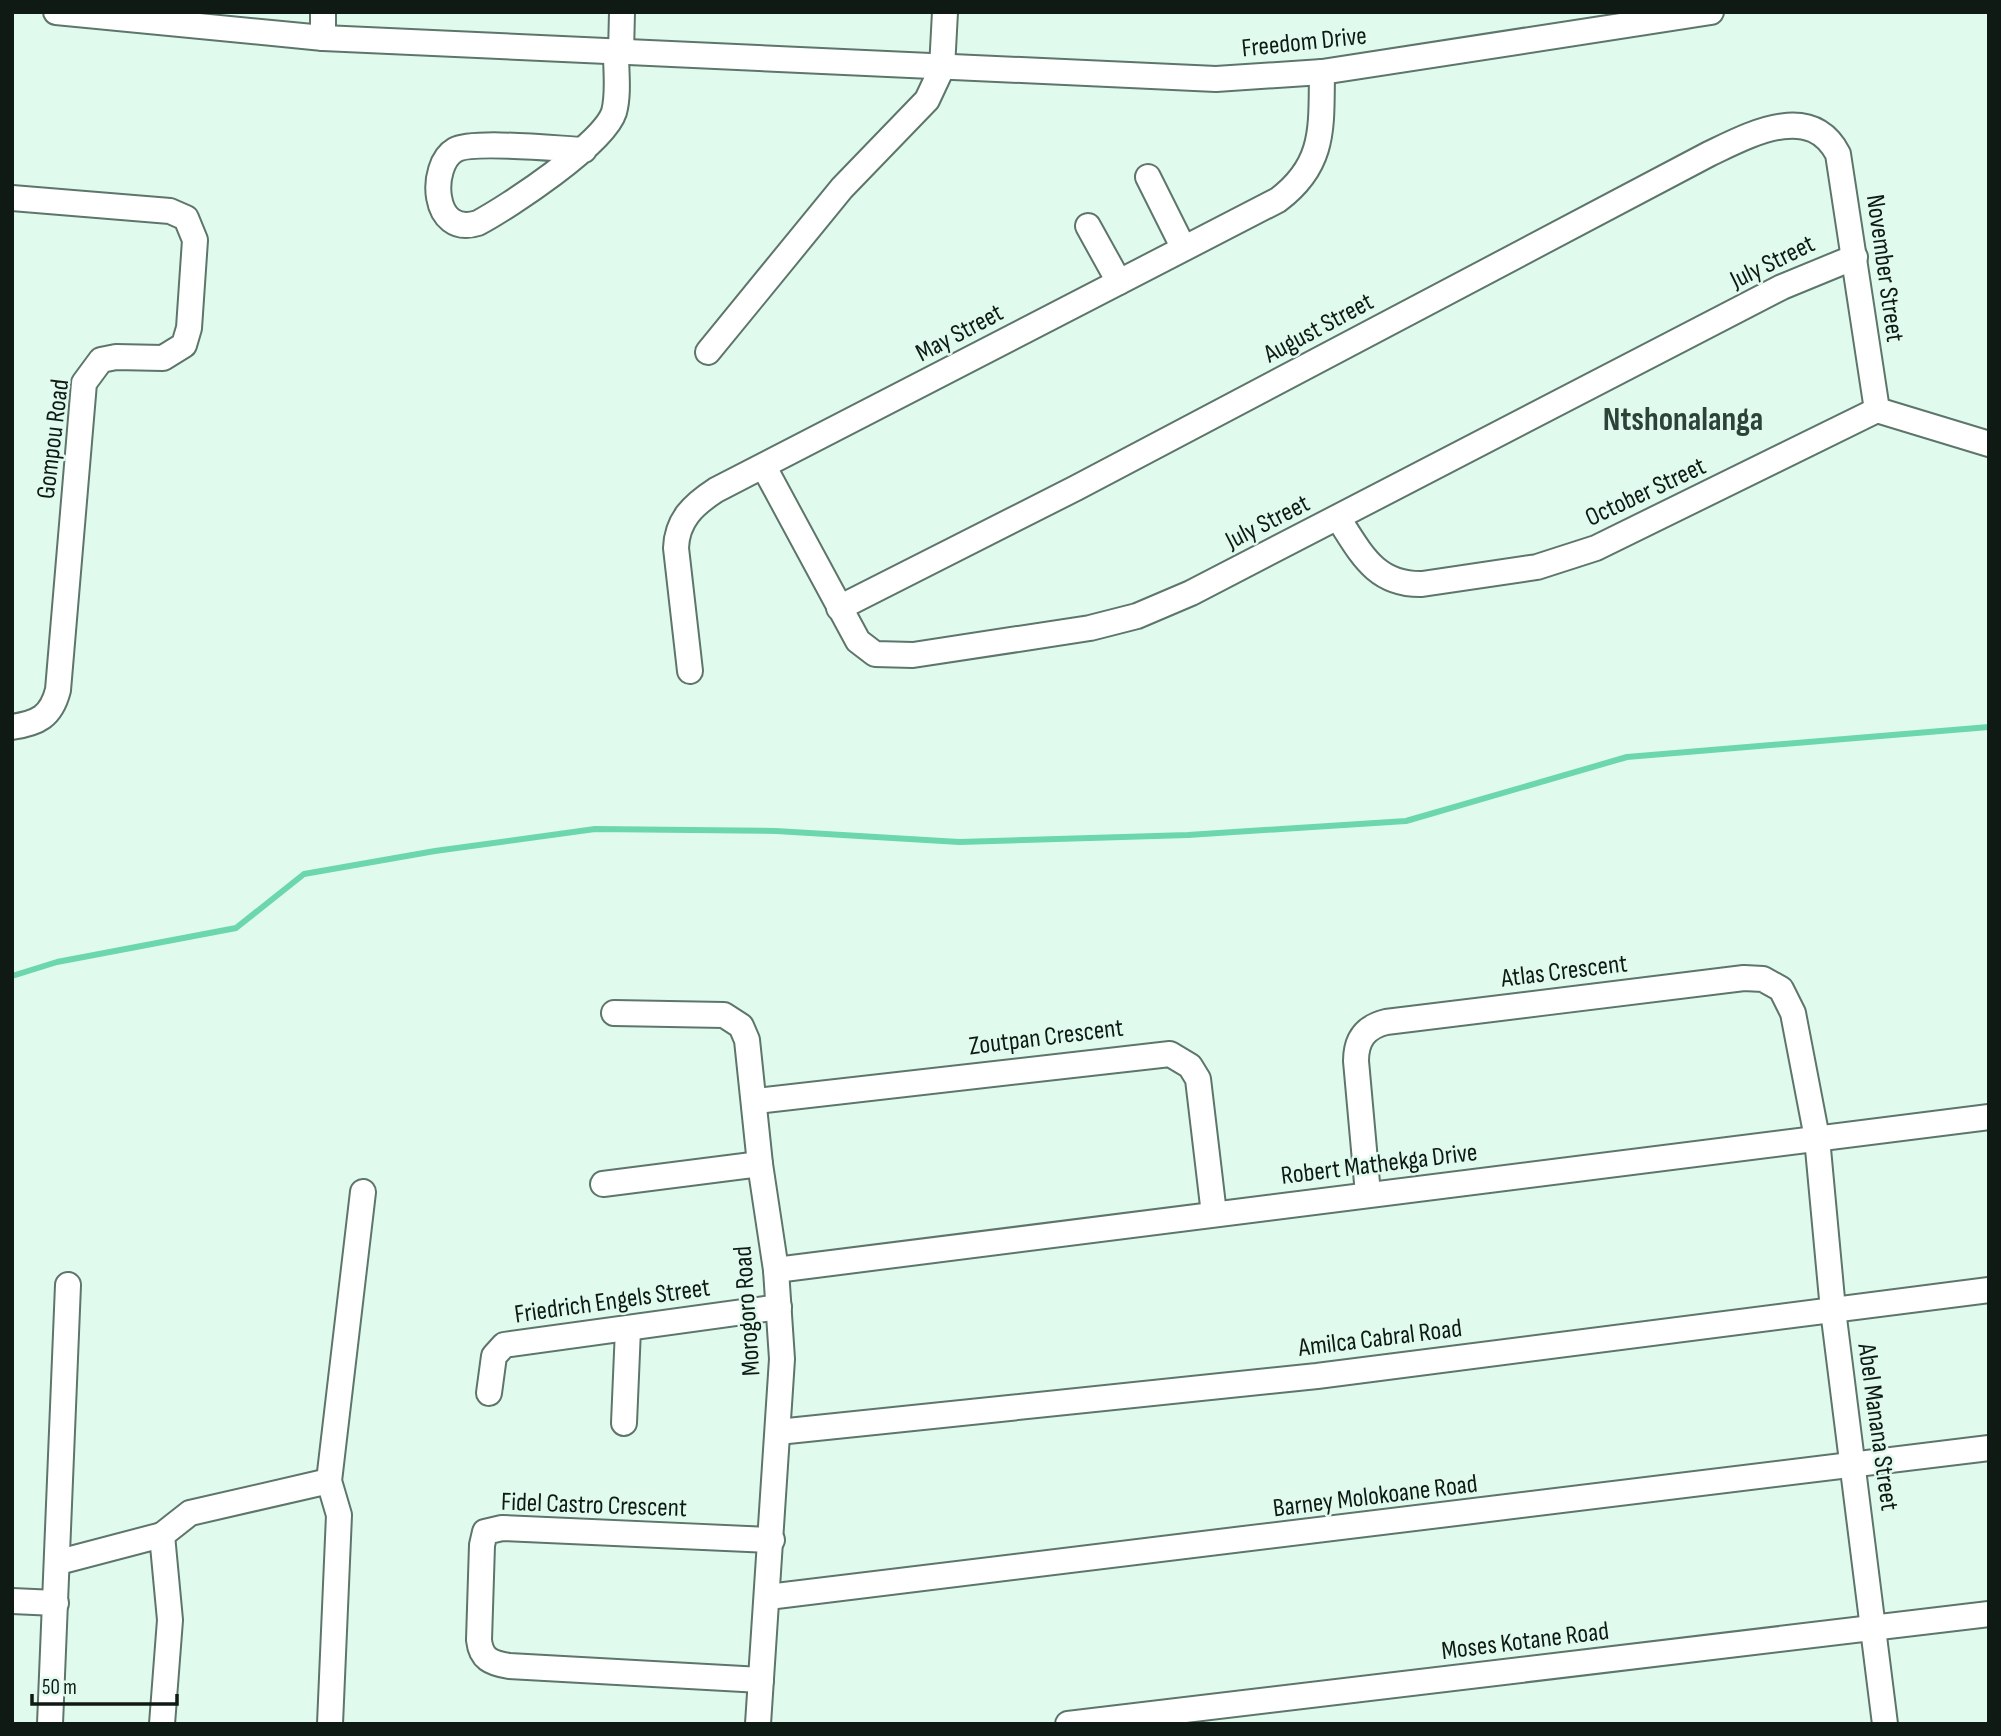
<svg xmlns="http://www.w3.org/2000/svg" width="2001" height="1736" font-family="'Sofia Sans Condensed',sans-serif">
<rect width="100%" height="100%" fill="#e0fbee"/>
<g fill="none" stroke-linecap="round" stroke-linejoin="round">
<path stroke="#6cd7ad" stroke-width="6" d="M 12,976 L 57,962 L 236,928 L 304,874 L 435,851 L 595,829 L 776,831 L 959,842 L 1188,835 L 1406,821 L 1627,757 L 1989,727"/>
<g stroke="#5d756a" stroke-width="28">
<g id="minor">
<path d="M 56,12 L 323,38 L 1216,79 L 1322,72 L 1711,12"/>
<path d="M 323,38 L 323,12"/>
<path d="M 621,53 L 622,12"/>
<path d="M 584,150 C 559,149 473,140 455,150 C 429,165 431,238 478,223 C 508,207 604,144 614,112 C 619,94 616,72 616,53"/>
<path d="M 1148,177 L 1183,247"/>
<path d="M 12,198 L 170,211 L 186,218 L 195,240 L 189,328 L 184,345 L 163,358 L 116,357 L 101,360 L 84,383 L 58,690 C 51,717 38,723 12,727"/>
<path d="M 1088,226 L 1119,282"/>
<path d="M 708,352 L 842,188 L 927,100 L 942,68 L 945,12"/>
<path d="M 764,467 L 858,641 L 875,654 L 913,655 L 1090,628 L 1137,616 L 1191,593 L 1782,287 L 1855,257"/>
<path d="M 1338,518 C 1361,553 1375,585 1422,584 L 1537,567 L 1596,548 L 1877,410 L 1989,444"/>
<path d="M 839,608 L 1076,488 L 1709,154 C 1749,135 1810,101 1838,154 L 1877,410"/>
<path d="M 690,671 L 676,548 C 677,520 693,505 716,490 L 1278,200 C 1326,164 1321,126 1322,72"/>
<path d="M 614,1013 L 724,1015 L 741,1026 L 747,1040 L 760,1164 L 776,1270 L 782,1359 L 758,1724"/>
<path d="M 756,1101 L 1170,1054 L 1190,1066 L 1198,1079 L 1214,1214"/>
<path d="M 603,1184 L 760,1164"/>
<path d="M 1368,1194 L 1356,1061 C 1356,1039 1366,1027 1386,1022 L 1744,978 L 1763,979 L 1781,989 L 1793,1013 L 1817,1138 L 1833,1310 L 1885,1724"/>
<path d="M 776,1270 L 1989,1117"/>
<path d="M 489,1393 L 494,1356 L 504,1345 L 779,1307"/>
<path d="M 624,1423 L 628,1329"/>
<path d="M 778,1432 L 1317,1376 L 1989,1290"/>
<path d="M 162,1535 L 190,1513 L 329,1481"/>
<path d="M 59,1562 L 162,1535 L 170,1620 L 162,1724"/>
<path d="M 768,1597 L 1989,1448"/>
<path d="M 12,1601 L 56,1603"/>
<path d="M 761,1680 L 509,1666 C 491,1663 481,1659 479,1640 L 482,1545 L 485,1532 L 502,1528 L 772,1540"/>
<path d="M 50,1724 L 68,1285"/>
<path d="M 330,1724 L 339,1515 L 329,1481 L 363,1192"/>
<path d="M 1068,1724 L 1989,1614"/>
</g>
</g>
<use href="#minor" stroke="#fff" stroke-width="24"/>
</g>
<g text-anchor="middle" stroke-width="5" stroke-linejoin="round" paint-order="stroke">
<g font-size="26" fill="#101a15" stroke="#e0fbee">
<text transform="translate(1304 41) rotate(-6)" y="9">Freedom Drive</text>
<text transform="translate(1772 261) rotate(-26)" y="9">July Street</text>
<text transform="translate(1886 268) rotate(82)" y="9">November Street</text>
<text transform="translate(1318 327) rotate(-28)" y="9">August Street</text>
<text transform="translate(959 332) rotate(-28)" y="9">May Street</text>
<text transform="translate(52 439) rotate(-83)" y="9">Gompou Road</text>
<text transform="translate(1645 491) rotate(-25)" y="9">October Street</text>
<text transform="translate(1267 521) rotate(-27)" y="9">July Street</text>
<text transform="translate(1564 970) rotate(-7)" y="9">Atlas Crescent</text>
<text transform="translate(1046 1036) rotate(-7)" y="9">Zoutpan Crescent</text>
<text transform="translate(1379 1163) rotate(-7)" y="9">Robert Mathekga Drive</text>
<text transform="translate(612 1300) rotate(-8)" y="9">Friedrich Engels Street</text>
<text transform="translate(746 1311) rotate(-94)" y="9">Morogoro Road</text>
<text transform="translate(1380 1337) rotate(-7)" y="9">Amilca Cabral Road</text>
<text transform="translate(1879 1427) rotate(82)" y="9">Abel Manana Street</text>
<text transform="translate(1375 1495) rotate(-7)" y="9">Barney Molokoane Road</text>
<text transform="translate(594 1504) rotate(2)" y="9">Fidel Castro Crescent</text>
<text transform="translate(1525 1640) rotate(-7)" y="9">Moses Kotane Road</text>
</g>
<g font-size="33" font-weight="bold" fill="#2d4339" stroke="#e0fbee">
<text x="1683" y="430">Ntshonalanga</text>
</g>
</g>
<rect width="2001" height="1736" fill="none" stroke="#101a15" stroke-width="28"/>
<path d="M32 1694v10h145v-10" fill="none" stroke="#101a15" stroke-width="3.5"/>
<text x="42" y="1694" font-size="21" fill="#101a15" stroke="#e0fbee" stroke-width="5" paint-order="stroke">50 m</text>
</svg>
